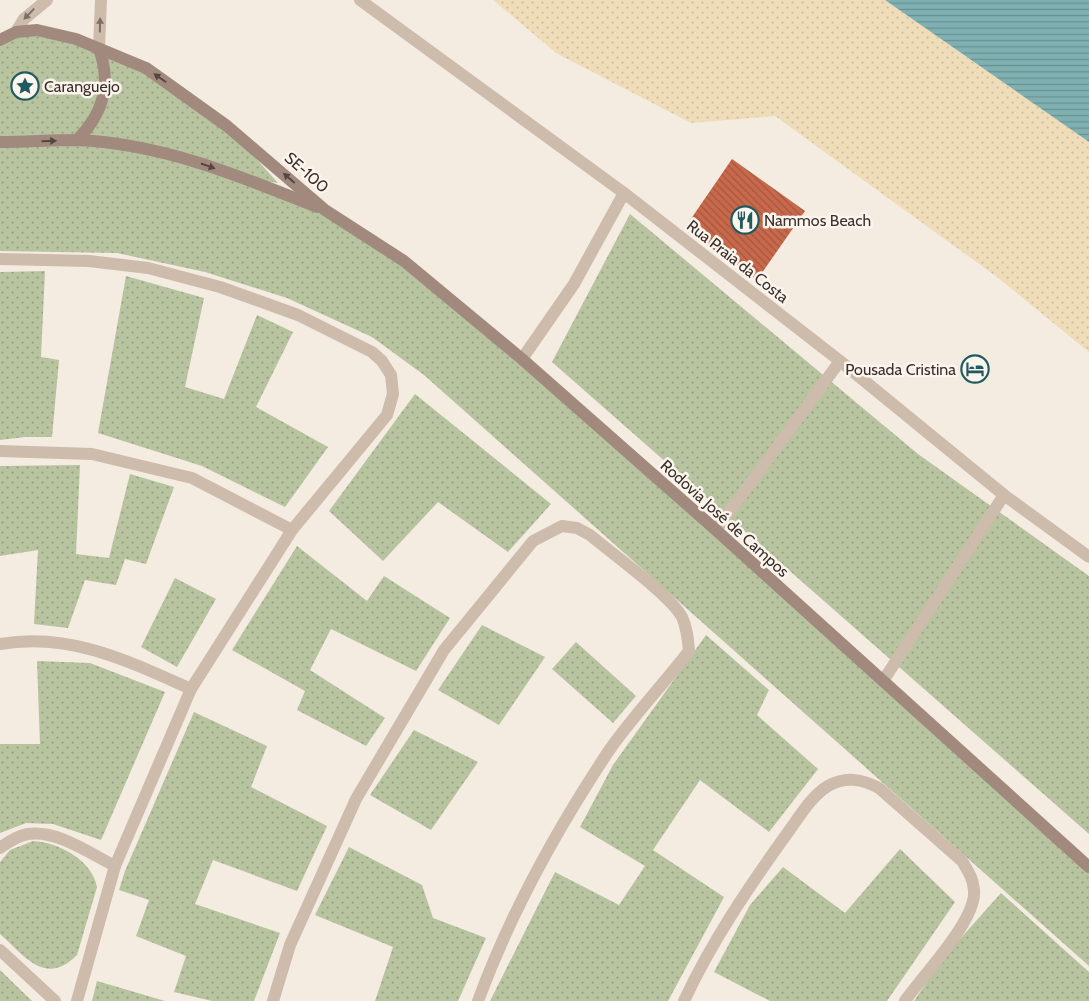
<svg xmlns="http://www.w3.org/2000/svg" width="1089" height="1001" font-family="Cabin,sans-serif">
<defs>
<pattern id="grass-dots" width="8" height="8" patternUnits="userSpaceOnUse" patternTransform="scale(1.25)"><rect width="8" height="8" fill="#b8c4a0"/><path d="M2 2h.1M6 6h.1" fill="none" stroke="#97a083" stroke-width="1.8" stroke-linecap="round"/></pattern>
<pattern id="sand-dots" width="8" height="8" patternUnits="userSpaceOnUse" patternTransform="scale(1.25)"><rect width="8" height="8" fill="#efdcb8"/><path d="M2 2h.1M6 6h.1" fill="none" stroke="#cebd9e" stroke-width="1.8" stroke-linecap="round"/></pattern>
<pattern id="water-rules" width="6" height="5" patternUnits="userSpaceOnUse" patternTransform="scale(1.25)"><rect width="6" height="5" fill="#7fb0b2"/><path d="M0 2.5h6" fill="none" stroke="#699091"/></pattern>
<pattern id="building-back-hatch" width="6" height="6" patternUnits="userSpaceOnUse" patternTransform="scale(1.25)"><rect width="6" height="6" fill="#c8694b"/><path d="M-1 5l2 2M0 0l6 6M5-1l2 2" fill="none" stroke="#a4573f"/></pattern>
</defs>
<rect width="100%" height="100%" fill="#f4ebe1"/>
<g fill="url(#grass-dots)">
<path d="M 37,30 L 146,68 L 227,126 L 278,183 L 251,179 L 325,210 L 404,261 L 1089,867 L 1089,966 L 424,375 L 372,337 L 287,298 L 205,272 L 117,253 L 0,251 L 0,40 Z"/>
<path d="M 630,214 L 918,454 L 1089,576 L 1089,834 L 552,362 Z"/>
<path d="M 45,271 L 41,357 L 59,360 L 52,437 L 25,437 L 0,440 L 0,272 Z"/>
<path d="M 126,276 L 204,298 L 185,387 L 224,399 L 257,315 L 293,332 L 256,407 L 328,447 L 285,507 L 202,466 L 98,433 Z"/>
<path d="M 415,394 L 551,504 L 508,552 L 438,502 L 383,561 L 329,511 Z"/>
<path d="M 80,465 L 76,554 L 109,558 L 130,474 L 174,487 L 146,564 L 125,559 L 116,585 L 85,580 L 68,628 L 34,624 L 38,550 L 0,556 L 0,466 Z"/>
<path d="M 297,546 L 367,601 L 384,576 L 450,618 L 416,671 L 331,629 L 310,670 L 385,718 L 366,746 L 297,710 L 305,691 L 232,650 Z"/>
<path d="M 175,578 L 216,599 L 177,667 L 141,647 Z"/>
<path d="M 482,625 L 545,657 L 499,725 L 438,690 Z"/>
<path d="M 706,635 L 769,690 L 757,715 L 818,769 L 769,832 L 700,780 L 653,850 L 724,897 L 668,1001 L 490,1001 L 555,872 L 619,905 L 645,866 L 580,827 L 613,765 Z"/>
<path d="M 576,642 L 636,696 L 613,723 L 552,669 Z"/>
<path d="M 37,661 L 90,663 L 165,692 L 101,840 L 53,824 L 26,823 L 0,833 L 0,744 L 40,744 Z"/>
<path d="M 194,712 L 267,746 L 251,787 L 327,826 L 297,891 L 213,860 L 195,904 L 280,933 L 254,1001 L 212,1001 L 174,992 L 186,956 L 136,936 L 149,900 L 119,890 L 125,871 Z"/>
<path d="M 414,730 L 478,762 L 431,830 L 370,795 Z"/>
<path d="M 33,841 C 58,842 92,860 97,887 L 77,955 C 45,987 25,956 0,934 L 0,862 L 10,850 Z"/>
<path d="M 349,847 L 422,885 L 433,918 L 486,938 L 458,1001 L 375,1001 L 393,947 L 315,915 Z"/>
<path d="M 900,849 L 955,902 L 887,1001 L 770,1001 L 714,972 L 750,905 L 783,867 L 845,913 Z"/>
<path d="M 1001,893 L 1089,972 L 1089,1001 L 914,1001 L 943,958 Z"/>
<path d="M 0,970 L 32,1001 L 0,1001 Z"/>
<path d="M 97,981 L 165,1001 L 92,1001 Z"/>
</g>
<path fill="url(#sand-dots)" d="M 493,0 L 885,0 L 1089,142 L 1089,352 L 997,277 L 775,116 L 691,123 L 556,53 Z"/>
<path fill="url(#water-rules)" d="M 885,0 L 1089,0 L 1089,142 Z"/>
<path fill="url(#building-back-hatch)" d="M 732,159 L 805,211 L 757,280 L 684,229 Z"/>
<g fill="none" stroke-linecap="round" stroke-linejoin="round">
<g stroke="#cdbbac" stroke-width="12">
<path d="M 360,0 L 624,193 L 840,361 L 1004,495 L 1089,557"/>
<path d="M 16,32 L 24,19 L 47,0"/>
<path d="M 99,49 L 101,0"/>
<path d="M 0,259 L 89,261 L 148,268 L 220,287 L 298,315 L 372,352 L 382,361 L 391,375 L 393,394 L 387,415 L 292,530 L 191,689 L 115,866 L 77,1001"/>
<path d="M 522,359 L 574,284 L 624,193"/>
<path d="M 0,451 L 92,454 L 192,478 L 292,530"/>
<path d="M 716,530 L 840,361"/>
<path d="M 0,644 C 70,632 128,661 191,689"/>
<path d="M 883,681 L 1004,495"/>
<path d="M 0,848 C 8,842 17,836 28,834 C 58,830 89,853 115,866"/>
<path d="M 0,950 L 55,1001"/>
<path d="M 273,1001 L 290,945 L 356,799 L 444,650 L 533,541 L 562,526 L 577,528 L 590,535 C 611,553 670,595 682,617 C 687,628 688,639 689,651 C 663,685 632,717 608,752 C 557,829 510,914 478,1001"/>
<path d="M 684,1001 C 712,941 748,888 786,835 C 798,819 811,796 828,786 C 846,776 862,779 879,788 L 962,861 C 968,871 973,878 974,890 C 977,920 923,975 905,1001"/>
</g>
<g stroke="#a18a7d" stroke-width="12">
<path d="M 0,40 L 16,32 L 37,30 L 76,39 L 146,68 L 227,126 L 325,210 L 404,261 L 522,359 L 716,530 L 1089,867"/>
<path d="M 77,140 C 103,114 112,85 99,49"/>
<path d="M 0,142 C 25,142 51,140 76,140 C 161,143 240,176 317,207"/>
</g>
</g>
<defs><path id="oneway-solid" d="M-6-.8H1V-3.2L6.5 0L1 3.2V.8H-6Z" transform="scale(1.25)"/></defs>
<g fill="#7d6f65">
<use href="#oneway-solid" transform="translate(29 14) rotate(134)"/>
<use href="#oneway-solid" transform="translate(100 25) rotate(-89)"/>
</g>
<g fill="#544640">
<use href="#oneway-solid" transform="translate(160 78) rotate(-145)"/>
<use href="#oneway-solid" transform="translate(49 141) rotate(-2)"/>
<use href="#oneway-solid" transform="translate(208 166) rotate(19)"/>
<use href="#oneway-solid" transform="translate(289 178) rotate(-139)"/>
</g>
<defs>
<g id="sight-ring" transform="scale(1.4375)"><circle r="9.5" fill="#fbf5ee" stroke="#1f5a5e" stroke-width="1.5"/><path d="M0-6L1.8-2.2L6-1.7L2.9 1.2L3.7 5.4L0 3.3L-3.7 5.4L-2.9 1.2L-6-1.7L-1.8-2.2Z" fill="#1f5a5e"/></g>
<g id="restaurant-ring" transform="scale(1.4375)"><circle r="9.5" fill="#fbf5ee" stroke="#1f5a5e" stroke-width="1.5"/><path d="M-5-6h1v4h1v-4h1v4h1v-4h1v5L-1.5 .5V6h-2V.5L-5-1ZM5-6V6H3V1.5H1.5Q1.5-4 5-6Z" fill="#1f5a5e"/></g>
<g id="hotel-ring" transform="scale(1.4375)"><circle r="9.5" fill="#fbf5ee" stroke="#1f5a5e" stroke-width="1.5"/><path d="M-6-4.5h1.5V1H6V5H4.5V3h-9V5H-6ZM-4 0a1.8 1.8 0 1 1 3.6 0ZM.5 0V-2.5h3Q6-2.5 6 0Z" fill="#1f5a5e"/></g>
</defs>
<g fill-rule="evenodd">
<use href="#sight-ring" x="25" y="86"/>
<use href="#restaurant-ring" x="745" y="220"/>
<use href="#hotel-ring" x="975" y="369"/>
</g>
<g text-anchor="middle" stroke-width="5" stroke-linejoin="round" paint-order="stroke">
<g font-size="16" fill="#3b302b" stroke="#fbf5ee" text-anchor="start">
<text x="44" y="92">Caranguejo</text>
<text x="764" y="226">Nammos Beach</text>
<text x="956" y="375" text-anchor="end">Pousada Cristina</text>
</g>
<g font-size="16" fill="#3b302b" stroke="#fbf5ee">
<text transform="translate(307 172) rotate(41)" y="6">SE-100</text>
<text transform="translate(738 261) rotate(38)" y="6">Rua Praia da Costa</text>
<text transform="translate(725 518) rotate(42)" y="6">Rodovia José de Campos</text>
</g>
</g>
</svg>
